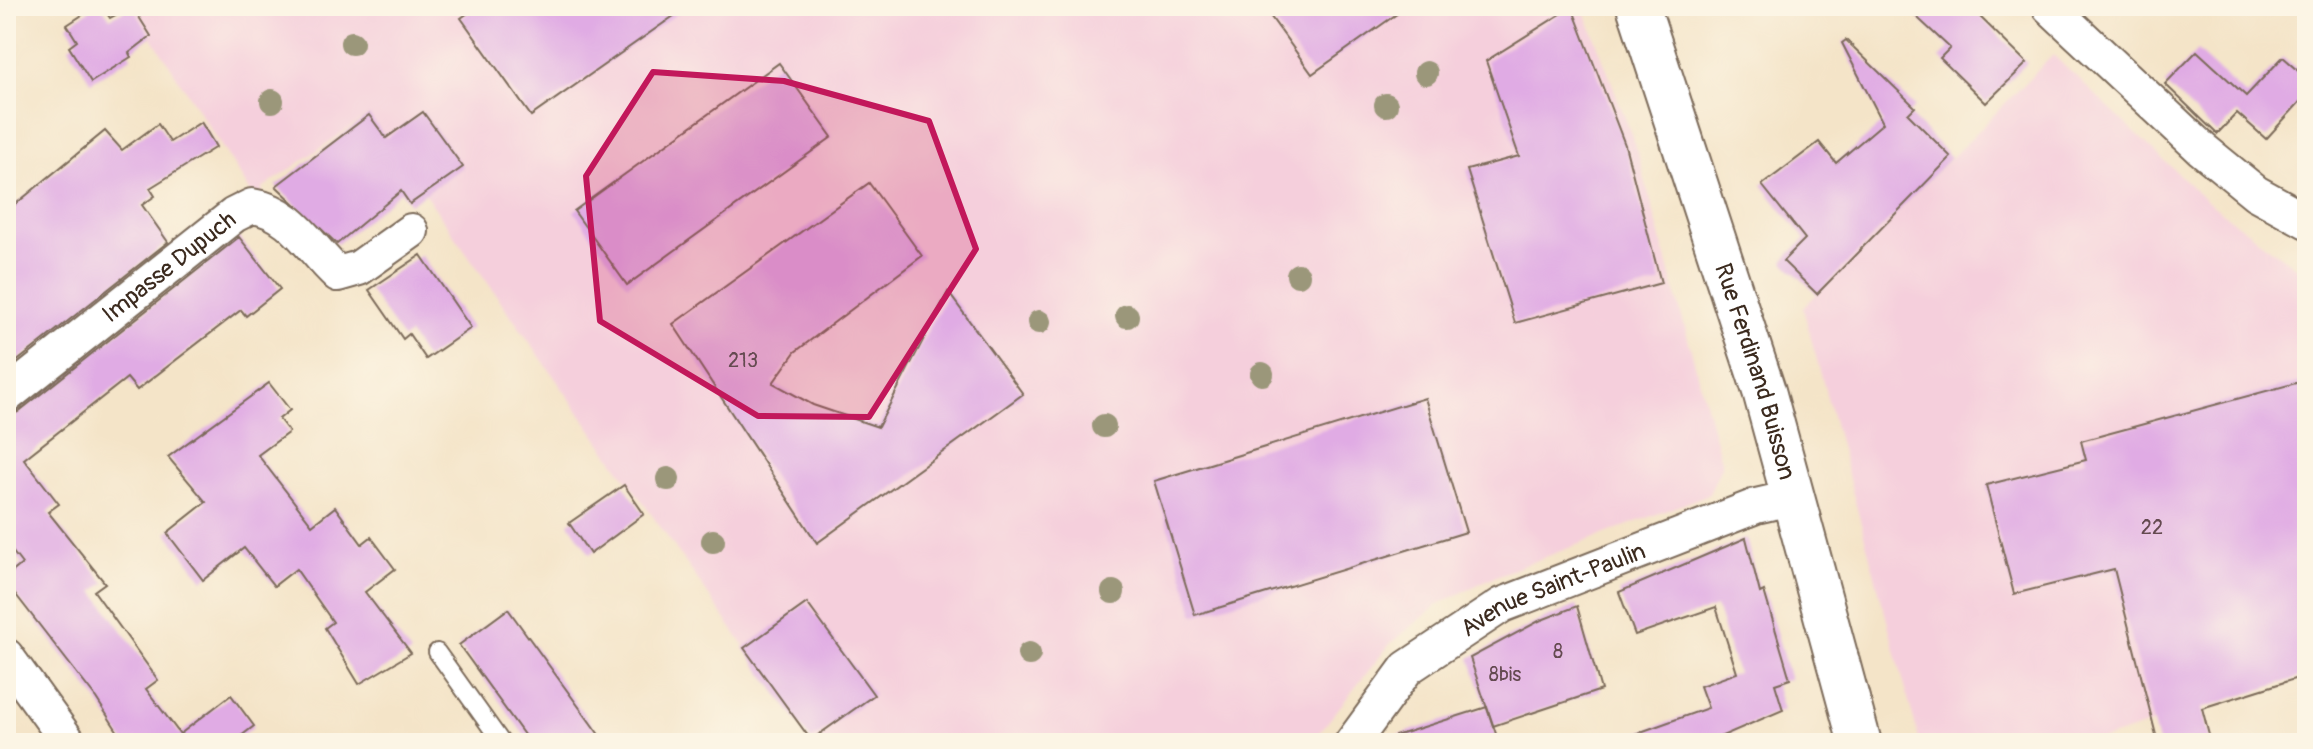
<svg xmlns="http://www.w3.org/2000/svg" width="2313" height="749" font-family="Pangolin,sans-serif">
<rect width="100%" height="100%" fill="#fcf5e5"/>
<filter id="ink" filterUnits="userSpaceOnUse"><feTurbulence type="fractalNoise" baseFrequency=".0125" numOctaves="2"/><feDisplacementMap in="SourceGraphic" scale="16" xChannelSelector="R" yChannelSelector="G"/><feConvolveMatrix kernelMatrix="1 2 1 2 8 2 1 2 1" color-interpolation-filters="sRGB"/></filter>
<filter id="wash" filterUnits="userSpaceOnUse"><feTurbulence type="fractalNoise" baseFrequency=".006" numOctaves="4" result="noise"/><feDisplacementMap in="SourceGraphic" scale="32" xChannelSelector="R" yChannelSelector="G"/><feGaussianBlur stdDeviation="1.8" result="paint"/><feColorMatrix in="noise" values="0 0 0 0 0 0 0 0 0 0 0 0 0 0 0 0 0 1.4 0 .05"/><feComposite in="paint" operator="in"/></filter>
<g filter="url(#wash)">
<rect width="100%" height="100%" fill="#f4e4c8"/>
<g fill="#f5cfdc">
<path d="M 132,6 L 1583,6 L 1636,147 L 1722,464 L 1709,494 L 1491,578 L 1439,604 L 1390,644 L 1311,743 L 813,743 L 425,194 L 463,167 L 423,112 L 386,138 L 368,115 L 262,189 L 263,193 L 255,199 Z"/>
<path d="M 2053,55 L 2208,202 L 2307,276 L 2307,675 L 2091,743 L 1920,743 L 1803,308 Z"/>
</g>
<g id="blocks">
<g fill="#e0abe4">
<path d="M 96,6 L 102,6 L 110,18 L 132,6 L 151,36 L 129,53 L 131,57 L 91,82 L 69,47 L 77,41 L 67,25 Z"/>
<path d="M 478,6 L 688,6 L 531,116 L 461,18 Z"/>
<path d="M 1263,6 L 1408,6 L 1312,74 Z"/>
<path d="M 1905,6 L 1969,6 L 2027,63 L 1986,103 L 1940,58 L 1950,48 Z"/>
<path d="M 1572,7 L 1625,145 L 1661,283 L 1515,323 L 1467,170 L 1519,156 L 1486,61 Z"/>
<path d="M 1846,40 L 1915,107 L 1908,114 L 1951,157 L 1817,294 L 1783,261 L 1805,239 L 1762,185 L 1819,142 L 1836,163 L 1883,123 L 1842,43 Z"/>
<path d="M 2197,51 L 2246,96 L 2283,57 L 2307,78 L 2307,94 L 2266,139 L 2237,113 L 2217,134 L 2165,84 Z"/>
<path d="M 779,63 L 832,137 L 627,285 L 574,211 Z"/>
<path d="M 423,112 L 463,167 L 410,204 L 401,191 L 337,244 L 276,186 L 369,115 L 386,138 Z"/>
<path d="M 201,122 L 216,147 L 150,188 L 155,196 L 142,205 L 168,242 L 6,370 L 6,212 L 105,131 L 122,150 L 158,124 L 170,142 Z"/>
<path d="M 869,183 L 922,256 L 795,352 L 773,383 L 813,405 L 878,427 L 948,292 L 1023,394 L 817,543 L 673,324 Z"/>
<path d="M 239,237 L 280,289 L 246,316 L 241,310 L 137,390 L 127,378 L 24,459 L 59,504 L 48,512 L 105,583 L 94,591 L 158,680 L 146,689 L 180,734 L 231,695 L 254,726 L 232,743 L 125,743 L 96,698 L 6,582 L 6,577 L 22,564 L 6,543 L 6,416 L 18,412 Z"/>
<path d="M 421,255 L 471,328 L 426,359 L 409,334 L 403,339 L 369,290 Z"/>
<path d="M 2307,380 L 2307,675 L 2202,708 L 2211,743 L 2158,743 L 2114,569 L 2014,594 L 1986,485 L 2086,460 L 2081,441 Z"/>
<path d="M 269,383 L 290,410 L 279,419 L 289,432 L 258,455 L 312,525 L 335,507 L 362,544 L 371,537 L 395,569 L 365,592 L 411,653 L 359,684 L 325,628 L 333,622 L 296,569 L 274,586 L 244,548 L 203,580 L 167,533 L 206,502 L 168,457 Z"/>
<path d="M 1425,398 L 1466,532 L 1195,615 L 1154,481 Z"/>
<path d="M 624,485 L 644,514 L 590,554 L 569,523 Z"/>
<path d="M 1746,538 L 1760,593 L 1764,591 L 1790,679 L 1775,684 L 1783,710 L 1706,743 L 1622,743 L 1621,739 L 1708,708 L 1700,686 L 1737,673 L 1716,607 L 1635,635 L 1619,592 Z"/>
<path d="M 807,603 L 874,695 L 811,740 L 744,648 Z"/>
<path d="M 1577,606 L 1601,690 L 1493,726 L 1470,658 L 1539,621 Z"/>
<path d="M 508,609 L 605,743 L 530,743 L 459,645 Z"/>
<path d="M 1487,707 L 1499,743 L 1396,743 L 1395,736 Z"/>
</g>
</g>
</g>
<g filter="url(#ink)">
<use href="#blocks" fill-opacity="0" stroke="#7c6b5a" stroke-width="2"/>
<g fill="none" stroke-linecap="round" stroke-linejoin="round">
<g stroke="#7c6b5a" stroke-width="20">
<path id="service" d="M 437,652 L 502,743"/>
</g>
<g stroke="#7c6b5a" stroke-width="38">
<g id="minor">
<path d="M 2049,6 L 2202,149 L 2256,193 L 2307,221"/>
<path id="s1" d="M 6,396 L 234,215 L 252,206 C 294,212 309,248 338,274 L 359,268 L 411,231"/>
<path d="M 6,656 L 69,743"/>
<path id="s2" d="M 1352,743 L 1407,668 L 1502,605 L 1756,506 L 1795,497"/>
</g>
</g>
<g stroke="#7c6b5a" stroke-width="46">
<g id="tertiary">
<path id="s3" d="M 1638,6 L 1764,391 L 1860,743"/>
</g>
</g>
<use href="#service" stroke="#fff" stroke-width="16"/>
<use href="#minor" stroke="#fff" stroke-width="34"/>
<use href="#tertiary" stroke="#fff" stroke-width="42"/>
</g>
<g fill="#9b977a">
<circle cx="352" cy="43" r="12"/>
<circle cx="1426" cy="73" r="12"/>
<circle cx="272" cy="101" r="12"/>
<circle cx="1386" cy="105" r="12"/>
<circle cx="1298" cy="275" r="12"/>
<circle cx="1127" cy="316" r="12"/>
<circle cx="1039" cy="322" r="12"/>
<circle cx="1262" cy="374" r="12"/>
<circle cx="1104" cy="426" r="12"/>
<circle cx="668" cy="479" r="12"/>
<circle cx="713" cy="541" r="12"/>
<circle cx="1113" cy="592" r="12"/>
<circle cx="1029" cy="654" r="12"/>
</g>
</g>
<path fill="#c2185b" fill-opacity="0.2" stroke="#c2185b" stroke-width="6" stroke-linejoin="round" d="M 653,72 L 784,81 L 929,121 L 976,249 L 869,417 L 758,416 L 600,321 L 586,176 Z"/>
<g text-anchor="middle" stroke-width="6" stroke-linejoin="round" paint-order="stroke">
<g font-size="20" fill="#644a50">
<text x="743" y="367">213</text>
<text x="2152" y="534">22</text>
<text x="1558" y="658">8</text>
<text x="1505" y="681">8bis</text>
</g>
<g font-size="24" fill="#3b2a1e" stroke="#fcf5e5">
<text dy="8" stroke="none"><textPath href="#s1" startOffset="208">Impasse Dupuch</textPath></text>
<text dy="8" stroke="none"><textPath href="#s3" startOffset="384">Rue Ferdinand Buisson</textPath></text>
<text dy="8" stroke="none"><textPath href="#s2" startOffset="260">Avenue Saint-Paulin</textPath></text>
</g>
</g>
<rect width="2313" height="749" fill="none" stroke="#fcf5e5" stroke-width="32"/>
</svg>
